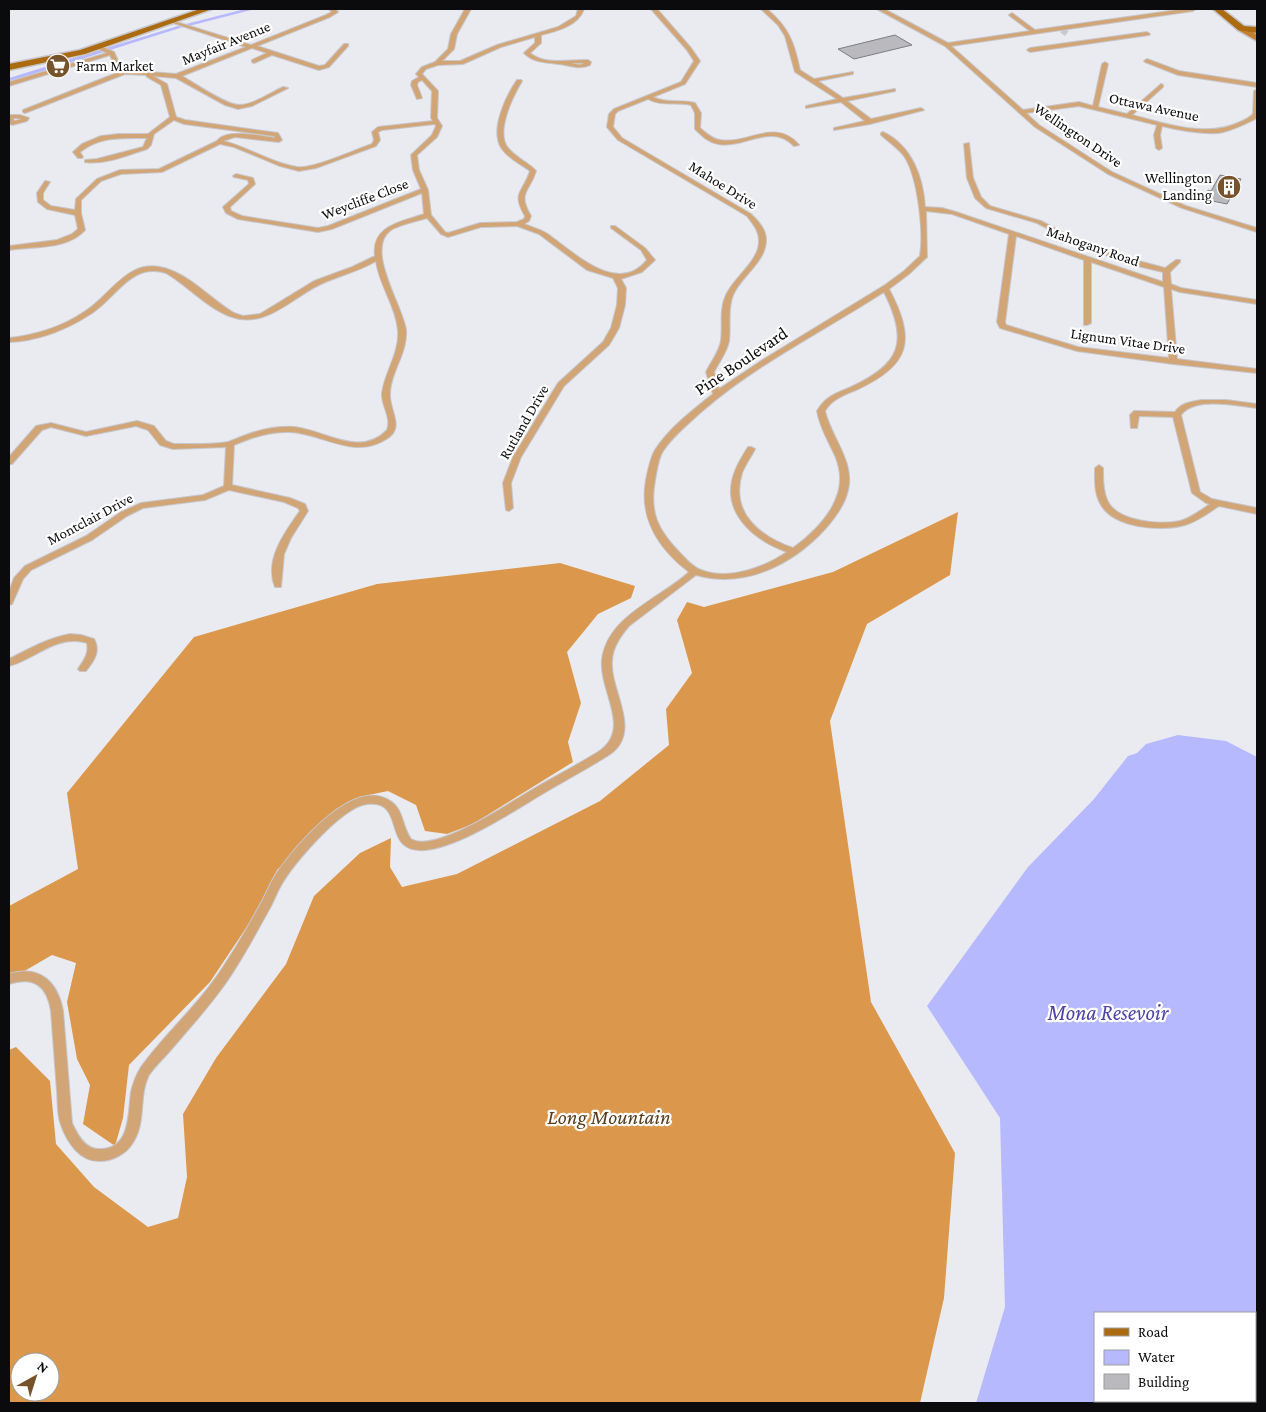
<svg xmlns="http://www.w3.org/2000/svg" width="1266" height="1412" font-family="'Crimson Pro',serif">
<rect width="100%" height="100%" fill="#eaebf1"/>
<g fill="#db984c" fill-rule="evenodd">
<path d="M 958,512 L 950,575 L 867,624 L 830,721 L 871,1002 L 955,1153 L 944,1298 L 920,1403 L 9,1403 L 9,1050 L 16,1047 L 50,1081 L 56,1144 L 94,1187 L 148,1227 L 178,1218 L 187,1177 L 183,1114 L 216,1058 L 286,964 L 314,896 L 360,853 L 391,838 L 390,867 L 402,887 L 457,874 L 600,801 L 669,745 L 666,709 L 692,673 L 677,620 L 687,602 L 704,607 L 833,572 ZM 20,1362 L 50,1362 L 50,1392 L 20,1392 Z"/>
<path d="M 560,563 L 635,586 L 631,598 L 598,614 L 567,652 L 581,703 L 568,742 L 573,762 L 473,824 L 447,834 L 425,831 L 416,805 L 388,791 L 359,797 L 277,870 L 256,913 L 210,982 L 129,1065 L 123,1118 L 115,1146 L 83,1124 L 90,1085 L 77,1059 L 67,1002 L 76,963 L 52,955 L 9,980 L 9,906 L 78,869 L 67,793 L 194,637 L 377,584 Z"/>
</g>
<path fill="#b7b9ff" fill-rule="evenodd" d="M 1178,735 L 1226,741 L 1257,757 L 1257,1403 L 976,1403 L 1005,1307 L 1000,1118 L 927,1006 L 1028,867 L 1094,799 L 1128,756 L 1137,753 L 1146,744 ZM 1095,1313 L 1255,1313 L 1255,1401 L 1095,1401 Z"/>
<g fill="none" stroke-linecap="round" stroke-linejoin="round">
<g fill="#b7b9ff" fill-rule="evenodd">
<path d="M 245,9 L 255,9 L 189,26 L 186,24 Z"/>
<path d="M 178,26 L 183,27 L 9,82 L 9,78 Z"/>
</g>
</g>
<g fill="#b9b9be" stroke="#7c7c81">
<path d="M 895,35 L 912,45 L 854,59 L 838,49 Z"/>
<path d="M 1220,175 L 1241,179 L 1227,204 L 1203,199 L 1208,190 L 1211,191 Z"/>
</g>
<g fill="none" stroke-linecap="round" stroke-linejoin="round">
<path stroke="#c9c9cf" stroke-width="6" stroke-dasharray="6 3" stroke-linecap="butt" d="M 1062,30 L 1067,34"/>
<g stroke="#c6c7cd" stroke-width="2">
<g id="street">
<path d="M 329,9 L 335,9 L 338,12 L 330,17 L 257,46 L 319,66 L 325,65 L 344,44 L 348,44 L 348,46 L 329,67 L 319,70 L 272,55 L 254,63 L 252,62 L 252,60 L 267,53 L 252,48 L 182,76 C 194,83 226,105 239,105 C 253,105 270,93 283,87 L 288,88 L 252,106 L 238,109 L 225,105 L 176,78 L 153,76 L 167,84 L 176,117 L 185,120 L 278,133 L 282,140 L 279,142 L 235,137 L 223,141 C 248,147 271,163 297,167 C 314,169 354,150 372,144 L 374,140 L 372,132 L 378,127 L 433,121 L 431,118 L 432,91 L 422,80 L 418,82 L 417,85 L 422,98 L 417,99 L 411,85 L 412,81 L 419,77 L 416,74 L 422,67 L 435,62 L 448,49 L 451,34 L 465,9 L 471,9 L 457,34 L 454,49 L 442,61 L 460,61 L 497,45 L 558,27 L 576,16 L 578,9 L 584,9 C 578,26 557,31 541,35 L 541,43 L 530,53 C 546,66 569,59 588,60 L 591,62 L 590,65 C 578,70 570,65 558,64 C 545,62 534,63 524,53 L 535,43 L 535,37 L 501,47 L 463,64 L 438,65 L 426,69 L 422,74 L 438,91 L 437,118 L 442,126 L 437,137 L 417,155 L 419,170 L 428,190 L 431,215 L 445,232 L 448,233 L 480,223 L 517,222 L 524,219 L 525,216 C 511,192 523,193 530,171 C 521,164 509,159 502,149 C 489,131 506,96 517,80 L 521,80 L 522,81 C 513,96 495,132 508,148 C 516,158 528,162 536,171 C 529,193 517,192 531,216 L 529,221 L 524,224 C 531,227 539,229 546,233 C 573,251 617,297 647,260 L 641,250 L 611,228 L 611,226 L 615,226 L 645,248 L 655,260 L 642,272 L 621,279 L 626,288 L 625,305 L 619,328 L 609,345 L 564,386 L 521,457 L 511,483 L 513,508 L 509,511 L 506,510 L 503,483 L 513,457 L 558,383 L 603,342 L 611,328 L 617,305 L 618,288 L 613,278 L 587,270 L 539,234 L 517,226 L 481,227 L 448,237 L 441,234 L 427,218 C 417,221 399,225 391,230 C 364,249 403,306 406,330 C 408,353 389,374 390,396 C 390,411 404,427 388,438 C 354,461 323,433 289,432 C 270,431 251,438 234,445 L 232,485 L 290,498 L 305,504 L 308,511 L 291,538 L 284,554 L 281,587 L 275,587 C 264,560 285,532 300,511 L 298,508 L 284,502 L 229,490 L 205,500 L 143,508 L 127,516 L 92,540 L 31,570 L 23,579 L 12,604 L 9,605 L 9,592 L 14,578 L 25,566 L 86,536 L 121,512 L 141,503 L 203,495 L 224,486 L 226,447 L 173,449 L 160,445 L 148,430 L 136,426 L 86,436 L 51,427 L 42,430 L 12,464 L 9,464 L 9,457 L 36,426 L 51,423 L 86,432 L 137,421 L 154,426 L 166,441 L 174,444 C 191,444 211,445 228,442 C 234,440 240,437 246,435 C 262,429 278,426 295,427 C 326,431 360,458 387,430 C 392,417 381,406 382,393 C 385,372 400,352 398,330 C 396,306 379,285 376,261 C 358,272 337,276 319,285 C 290,299 265,330 229,316 C 206,307 188,286 166,273 C 130,262 116,299 89,315 C 66,330 37,341 9,342 L 9,338 C 35,335 62,327 84,312 C 113,294 129,254 170,270 C 194,279 212,300 234,313 L 243,316 L 260,314 L 314,281 L 352,267 L 375,256 C 371,225 402,222 424,214 L 422,193 L 332,229 L 318,232 L 238,219 L 226,213 L 223,207 L 249,184 L 248,180 L 234,177 L 233,176 L 236,174 L 253,178 L 255,184 L 230,207 L 231,211 L 242,216 L 318,228 L 328,226 L 421,189 L 413,170 L 411,155 L 432,135 L 436,126 L 435,124 L 382,130 L 378,132 L 380,140 L 376,146 L 316,168 L 299,171 L 280,166 L 234,147 L 220,144 L 162,172 L 121,174 L 101,181 L 81,200 L 81,213 L 85,230 C 67,250 34,246 9,250 L 9,246 L 57,240 L 72,234 L 78,229 L 75,215 L 47,209 L 38,202 L 37,193 L 45,181 L 50,182 L 43,193 L 43,200 L 51,206 L 75,210 L 76,199 L 97,179 L 120,170 L 159,169 L 217,141 C 226,128 260,136 275,138 L 274,136 L 184,124 L 174,120 L 154,134 L 151,145 L 147,149 C 128,155 105,165 85,162 L 85,160 L 97,159 L 143,147 L 147,138 C 122,138 100,136 80,152 L 83,157 L 82,158 L 78,158 L 73,152 L 82,144 L 101,136 L 119,134 L 148,134 L 170,117 L 161,85 L 147,77 L 146,75 L 125,74 L 25,113 L 23,112 L 23,110 L 119,72 L 116,69 L 110,55 L 9,86 L 9,82 L 107,53 L 96,48 L 95,47 L 98,45 L 114,52 L 121,68 L 125,70 L 176,74 L 246,47 L 170,22 L 170,20 L 251,45 L 326,15 L 332,12 ZM 571,63 L 584,63 L 580,65 Z"/>
<path d="M 651,9 L 657,9 L 691,48 L 700,61 L 685,84 L 653,97 C 666,104 681,99 695,103 L 701,113 L 700,128 C 706,133 712,139 720,140 C 748,145 775,117 799,145 L 794,146 C 771,122 745,149 718,144 C 708,142 702,136 695,129 L 695,113 L 691,105 C 676,101 662,107 648,99 L 618,111 L 615,114 L 613,127 L 622,138 L 751,214 C 758,221 766,229 766,240 C 766,262 741,276 733,295 C 727,310 731,325 729,341 C 727,352 719,362 714,372 L 719,389 L 764,359 L 885,285 L 904,271 L 920,256 C 924,233 918,176 904,156 C 898,148 889,142 881,135 L 881,133 L 883,132 C 912,146 923,177 925,207 L 942,208 L 956,212 L 1163,282 L 1163,272 L 1129,264 L 1077,244 L 1037,223 L 986,208 L 975,198 L 967,178 L 964,144 L 969,143 L 973,178 L 981,197 L 990,206 L 1041,221 L 1081,242 L 1135,260 L 1165,268 L 1176,260 L 1180,260 L 1180,262 L 1170,272 L 1171,284 L 1181,288 L 1257,300 L 1257,304 L 1180,292 L 1171,289 L 1177,359 L 1257,369 L 1257,373 L 1173,364 L 1077,351 L 1000,328 L 997,322 L 1009,234 L 952,214 L 926,211 L 927,257 L 909,274 L 889,289 C 916,340 911,365 856,390 C 844,395 832,399 825,411 C 831,437 855,462 848,490 C 845,504 835,518 825,529 C 793,564 745,589 696,575 L 629,626 C 621,636 613,646 612,660 C 609,689 641,728 613,752 C 608,756 602,759 596,763 C 579,773 561,783 544,793 C 516,809 437,864 407,847 C 388,836 400,800 367,804 C 342,807 296,861 283,882 C 278,890 275,898 271,906 C 256,933 242,960 225,984 C 208,1008 188,1030 169,1052 C 163,1059 155,1066 149,1075 C 138,1096 147,1123 132,1144 C 126,1154 112,1161 100,1161 C 80,1162 67,1142 61,1125 C 57,1115 58,1102 57,1091 C 55,1064 53,1038 51,1011 C 47,986 34,976 9,984 L 9,974 C 39,964 58,982 63,1011 L 72,1123 C 77,1134 85,1149 98,1149 C 131,1151 128,1113 131,1092 C 133,1083 136,1075 141,1067 C 164,1035 194,1009 217,976 C 233,953 248,927 262,901 C 267,892 270,883 276,874 C 294,848 346,785 382,797 C 405,805 400,823 411,839 C 435,854 512,801 535,788 C 556,776 577,765 598,752 C 633,729 599,692 602,660 C 607,616 661,598 689,572 C 658,548 639,519 646,480 C 648,470 650,459 655,450 C 669,428 693,410 713,394 L 706,372 C 711,362 719,352 721,341 C 723,325 719,310 726,295 C 734,277 760,261 759,240 C 759,230 752,223 747,216 L 618,140 L 607,127 L 609,114 L 614,109 L 681,82 L 694,61 L 687,50 ZM 1016,236 L 1084,260 L 1084,325 L 1087,325 L 1091,323 L 1091,262 L 1164,287 L 1169,358 L 1078,347 L 1006,325 L 1005,322 ZM 884,292 C 909,342 901,364 851,387 C 836,393 825,397 817,411 C 820,428 829,442 836,458 C 851,495 822,527 793,548 C 759,536 730,513 742,473 C 745,465 751,457 755,449 L 751,447 L 748,447 C 743,455 738,463 735,471 C 719,511 753,540 787,552 C 765,567 729,581 701,570 C 693,567 687,560 681,554 C 658,530 649,514 655,480 C 657,470 658,459 663,451 C 673,436 688,424 700,413 C 756,364 822,332 884,292 Z"/>
<path d="M 761,9 L 767,9 C 789,28 794,42 800,70 L 814,79 L 853,72 L 853,74 L 818,81 L 843,98 L 895,89 L 895,91 L 847,101 L 871,119 L 921,108 L 924,110 L 870,124 L 834,130 L 834,128 L 865,121 L 841,102 L 806,108 L 806,106 L 837,99 L 795,72 L 785,36 L 778,25 Z"/>
<path d="M 877,9 L 884,9 L 948,43 L 1030,31 L 1010,16 L 1009,15 L 1012,13 L 1035,30 L 1184,9 L 1196,9 L 1193,11 L 951,46 L 1023,110 L 1079,102 L 1093,106 L 1102,64 L 1105,62 L 1108,64 L 1098,107 L 1127,114 L 1161,84 L 1163,85 L 1163,87 L 1132,115 C 1166,124 1207,138 1240,122 C 1245,120 1249,118 1253,114 L 1254,91 L 1257,89 L 1257,117 L 1255,119 C 1243,125 1231,131 1218,133 C 1202,134 1178,130 1162,126 L 1160,135 L 1162,148 L 1159,150 L 1156,148 L 1154,135 L 1157,125 L 1079,106 L 1026,113 L 1039,125 L 1112,172 L 1186,206 L 1257,228 L 1257,232 L 1182,208 L 1108,174 L 1035,127 L 945,46 Z"/>
<path d="M 1147,32 L 1150,34 L 1149,35 L 1030,52 L 1027,50 L 1030,48 Z"/>
<path d="M 1147,59 L 1179,71 L 1257,83 L 1257,87 L 1178,75 L 1145,62 L 1144,61 Z"/>
<path d="M 9,115 L 20,115 L 29,118 L 27,121 L 12,125 L 9,123 ZM 15,118 L 22,119 L 14,121 L 13,118 Z"/>
<path d="M 1201,400 L 1226,400 L 1257,404 L 1257,408 C 1237,406 1194,396 1181,415 L 1200,492 L 1212,499 L 1257,508 L 1257,514 L 1219,506 C 1208,513 1198,521 1185,525 C 1161,532 1112,528 1100,503 C 1094,492 1095,479 1095,468 L 1099,465 L 1103,468 C 1103,479 1103,492 1108,502 C 1119,522 1160,525 1180,521 C 1191,518 1201,510 1210,504 L 1206,503 L 1192,493 L 1173,417 L 1139,416 L 1137,428 L 1131,428 L 1130,415 L 1134,411 L 1175,412 C 1181,403 1190,402 1201,400 Z"/>
<path d="M 70,634 L 81,635 L 94,639 C 101,651 94,661 86,671 L 80,671 L 78,669 C 84,660 89,654 87,643 C 56,634 36,659 9,666 L 9,659 C 29,649 48,638 70,634 Z"/>
</g>
</g>
<g stroke="#c6c7cd" stroke-width="3">
<path id="secondary" d="M 1238,26 L 1244,26 L 1257,35 L 1257,41 L 1238,30 Z"/>
</g>
<g stroke="#c6c7cd" stroke-width="3">
<g id="primary">
<path d="M 200,9 L 212,9 L 85,54 L 9,70 L 9,64 L 80,50 Z"/>
<path d="M 1213,9 L 1222,9 L 1244,26 L 1257,27 L 1257,33 L 1238,30 Z"/>
</g>
</g>
<use href="#street" fill="#d2a576" fill-rule="evenodd"/>
<use href="#secondary" fill="#c38130" fill-rule="evenodd"/>
<use href="#primary" fill="#ac6b11" fill-rule="evenodd"/>
</g>
<defs>
<g id="supermarket-disc" transform="scale(1.25)"><circle r="9.5" fill="#77532c" stroke="#fff"/><path d="M-6-5.5h2.5l.6 2H6L4.5 2H-2.5L-4.4-4H-6ZM-1.5 3.2a1.3 1.3 0 1 0 .1 0ZM3 3.2a1.3 1.3 0 1 0 .1 0Z" fill="#fff"/></g>
<g id="building-disc" transform="scale(1.25)"><circle r="9.5" fill="#77532c" stroke="#fff"/><path d="M-4-6H4V6H1V3H-1V6H-4ZM-2.5-4.3h1.7v1.8h-1.7ZM.8-4.3h1.7v1.8H.8ZM-2.5-1h1.7V.8h-1.7ZM.8-1h1.7V.8H.8Z" fill="#fff"/></g>
</defs>
<g fill-rule="evenodd">
<use href="#supermarket-disc" x="58" y="66"/>
<use href="#building-disc" x="1229" y="187"/>
</g>
<g text-anchor="middle" stroke-width="4.5" stroke-linejoin="round" paint-order="stroke">
<g font-size="15" fill="#0b0b0d" stroke="#fff">
<text transform="translate(226 43) rotate(-22)" y="5">Mayfair Avenue</text>
<text transform="translate(1154 107) rotate(12)" y="5">Ottawa Avenue</text>
<text transform="translate(1078 135) rotate(34)" y="5">Wellington Drive</text>
<text transform="translate(723 185) rotate(32)" y="5">Mahoe Drive</text>
<text transform="translate(365 199) rotate(-21)" y="5">Weycliffe Close</text>
<text transform="translate(1093 246) rotate(19)" y="5">Mahogany Road</text>
<text transform="translate(1128 341) rotate(8)" y="5">Lignum Vitae Drive</text>
<text transform="translate(524 422) rotate(-60)" y="5">Rutland Drive</text>
<text transform="translate(90 519) rotate(-28)" y="5">Montclair Drive</text>
</g>
<g font-size="15" fill="#0b0b0d" stroke="#fff" text-anchor="start">
<text x="76" y="71">Farm Market</text>
<text x="1212" y="183" text-anchor="end">Wellington<tspan x="1212" dy="17">Landing</tspan></text>
</g>
<g font-size="18" fill="#0b0b0d" stroke="#fff">
<text transform="translate(741 361) rotate(-34)" y="6">Pine Boulevard</text>
</g>
<g font-size="21" font-style="italic" fill="#573b1b" stroke="#fff">
<text x="609" y="1124">Long Mountain</text>
</g>
<g font-size="22" font-style="italic" fill="#4c43a5" stroke="#fff">
<text x="1108" y="1020">Mona Resevoir</text>
</g>
</g>
<rect width="1266" height="1412" fill="none" stroke="#0b0b0d" stroke-width="20"/>
<rect x="1094" y="1312" width="162" height="90" fill="#ffffff" stroke="#9d9d9e"/>
<rect x="1104" y="1328" width="25" height="8" fill="#ac6b11" stroke="#9d9d9e"/>
<text x="1138" y="1337" font-size="15" fill="#0b0b0d">Road</text>
<rect x="1104" y="1350" width="25" height="15" fill="#b7b9ff" stroke="#9d9d9e"/>
<text x="1138" y="1362" font-size="15" fill="#0b0b0d">Water</text>
<rect x="1104" y="1374" width="25" height="15" fill="#b9b9be" stroke="#9d9d9e"/>
<text x="1138" y="1387" font-size="15" fill="#0b0b0d">Building</text>
<g transform="translate(35 1377) rotate(39)"><circle r="24" fill="#ffffff" stroke="#9d9d9e"/>
<path d="M0-4L9 19L0 12L-9 19Z" fill="#77532c"/>
<text y="-8" font-size="14" font-weight="bold" text-anchor="middle" fill="#0b0b0d">N</text>
</g>
</svg>
